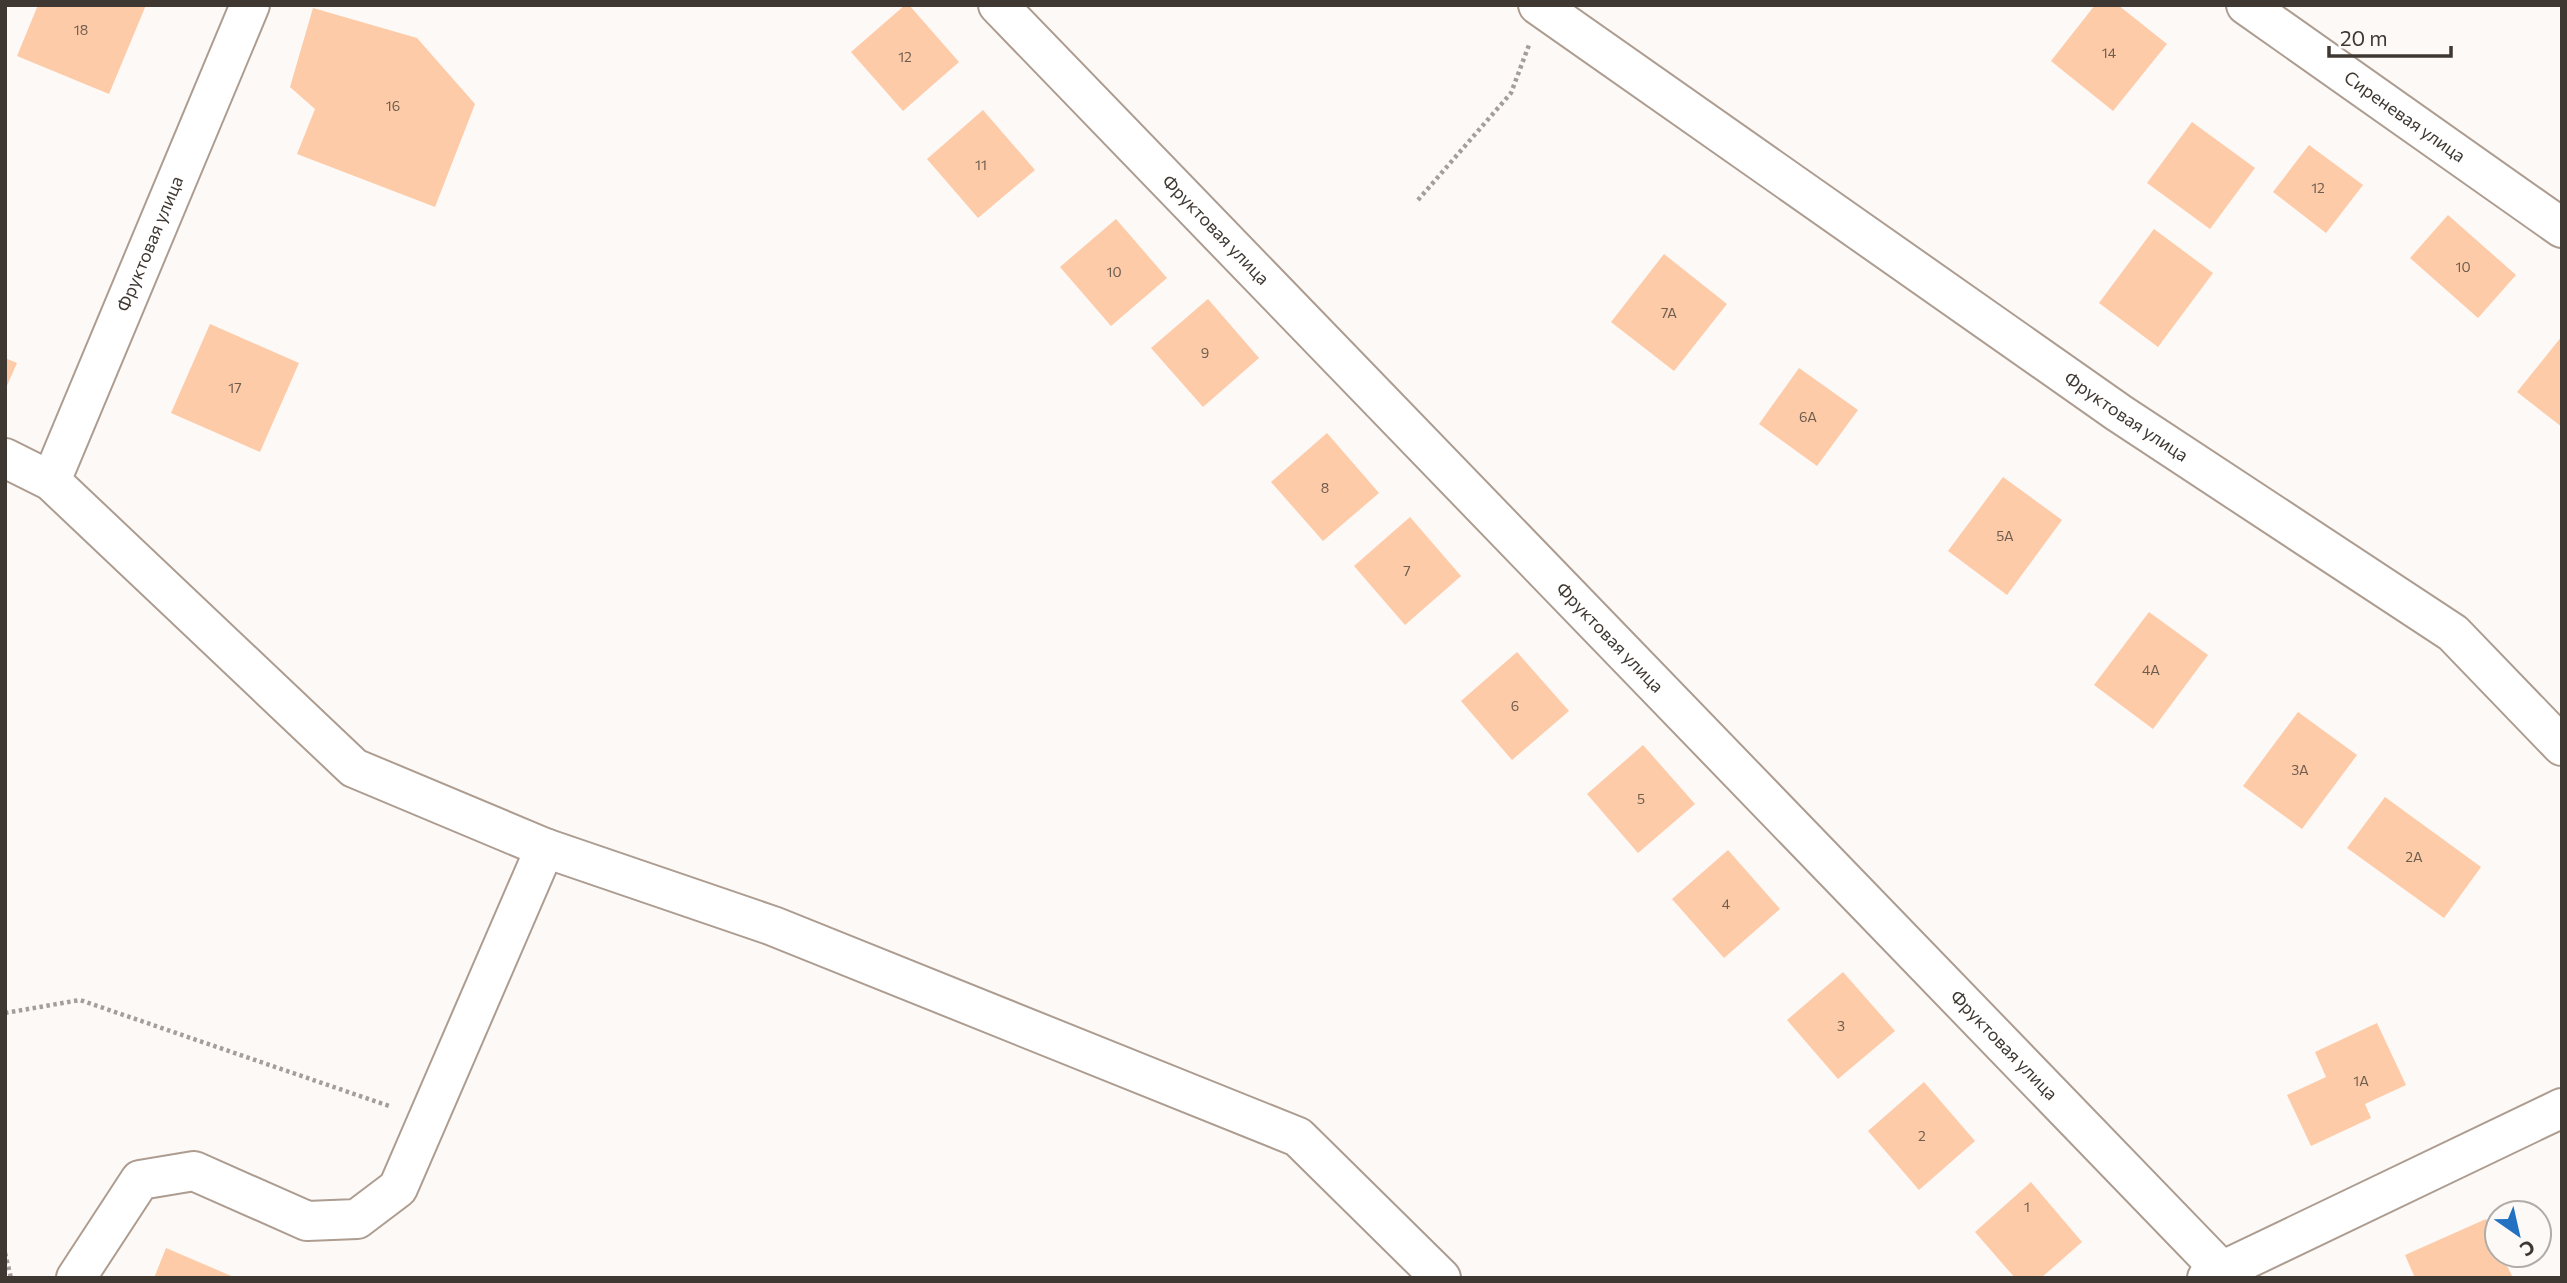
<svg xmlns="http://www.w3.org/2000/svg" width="2567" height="1283" font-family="Commissioner,sans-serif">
<rect width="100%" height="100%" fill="#fdf9f7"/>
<g fill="#fdcba7">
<path d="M 38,5 L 146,5 L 109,94 L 17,56 Z"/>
<path d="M 905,5 L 909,5 L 959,62 L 903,111 L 851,52 Z"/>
<path d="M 2095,5 L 2118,5 L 2167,44 L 2113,111 L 2051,61 Z"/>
<path d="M 313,8 L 417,38 L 475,104 L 435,207 L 297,154 L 315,109 L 290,87 Z"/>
<path d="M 983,110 L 1035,170 L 978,218 L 927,159 Z"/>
<path d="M 2192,122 L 2255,168 L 2210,229 L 2147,183 Z"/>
<path d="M 2309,145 L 2363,185 L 2326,233 L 2273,192 Z"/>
<path d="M 2448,215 L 2516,275 L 2478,318 L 2410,258 Z"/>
<path d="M 1116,219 L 1167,278 L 1111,326 L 1060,267 Z"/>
<path d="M 2154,229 L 2213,273 L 2158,347 L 2099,303 Z"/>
<path d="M 1664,254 L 1727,304 L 1674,371 L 1611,322 Z"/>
<path d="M 1208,299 L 1259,358 L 1203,407 L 1151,348 Z"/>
<path d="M 210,324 L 299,363 L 260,452 L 171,413 Z"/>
<path d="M 2562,336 L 2562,427 L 2517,392 Z"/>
<path d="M 5,358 L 17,363 L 5,390 Z"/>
<path d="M 1799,368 L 1858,410 L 1817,466 L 1759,424 Z"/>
<path d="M 1327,433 L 1379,493 L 1323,541 L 1271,482 Z"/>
<path d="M 2003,477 L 2062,520 L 2007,595 L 1948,551 Z"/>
<path d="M 1410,517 L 1461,576 L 1405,625 L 1354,566 Z"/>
<path d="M 2149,612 L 2208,655 L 2153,729 L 2094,685 Z"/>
<path d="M 1517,652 L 1569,711 L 1512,760 L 1461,701 Z"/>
<path d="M 2298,712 L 2357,755 L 2302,829 L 2243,786 Z"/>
<path d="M 1643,745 L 1695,804 L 1638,853 L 1587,794 Z"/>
<path d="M 2385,797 L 2481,867 L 2444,918 L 2347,848 Z"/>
<path d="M 1728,850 L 1780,909 L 1724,958 L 1672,899 Z"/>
<path d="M 1843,972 L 1895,1031 L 1838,1079 L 1787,1020 Z"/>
<path d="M 2377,1023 L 2406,1085 L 2365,1104 L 2371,1118 L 2311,1146 L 2287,1095 L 2326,1077 L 2315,1052 Z"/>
<path d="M 1924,1082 L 1975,1141 L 1919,1190 L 1868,1131 Z"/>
<path d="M 2031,1182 L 2082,1242 L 2041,1278 L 2015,1278 L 1975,1232 Z"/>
<path d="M 2486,1219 L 2497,1243 L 2497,1255 L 2502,1255 L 2513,1278 L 2415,1278 L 2405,1255 Z"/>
<path d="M 166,1248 L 236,1278 L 154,1278 Z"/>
</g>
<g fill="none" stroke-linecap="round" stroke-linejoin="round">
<g stroke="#ad9c90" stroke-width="42">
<g id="minor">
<path id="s1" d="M 998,5 L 2222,1271"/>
<path id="s2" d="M 1538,5 L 2119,413 L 2453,633 L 2562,746"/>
<path id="s3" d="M 2246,5 L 2562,228"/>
<path d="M 5,458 L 51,481 L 354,768 L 545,848 L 773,926 L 1298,1137 L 1441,1278"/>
<path id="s4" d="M 51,481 L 250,5"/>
<path d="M 76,1278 L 140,1180 L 194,1171 L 307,1221 L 357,1219 L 398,1188 L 545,848"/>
<path d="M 2207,1278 L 2562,1108"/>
</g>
</g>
<g stroke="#a49e9a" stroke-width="4.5" stroke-dasharray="3.5 3.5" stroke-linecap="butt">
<path d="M 1418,200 L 1511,93 L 1529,45"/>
<path d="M 5,1013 L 80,1000 L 392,1107"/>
<path d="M 5,1253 L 11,1278"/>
</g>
<use href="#minor" stroke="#fff" stroke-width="38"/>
</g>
<g text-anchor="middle" stroke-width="7" stroke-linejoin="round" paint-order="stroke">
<g font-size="14" fill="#6e5d4f">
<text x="81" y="35">18</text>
<text x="2109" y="58">14</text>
<text x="905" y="62">12</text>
<text x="393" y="111">16</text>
<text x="981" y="170">11</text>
<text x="2318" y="193">12</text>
<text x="2463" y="272">10</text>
<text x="1114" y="277">10</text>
<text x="1669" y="318">7А</text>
<text x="1205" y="358">9</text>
<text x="235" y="393">17</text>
<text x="1808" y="422">6А</text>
<text x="1325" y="493">8</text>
<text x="2005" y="541">5А</text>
<text x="1407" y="576">7</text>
<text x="2151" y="675">4А</text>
<text x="1515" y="711">6</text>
<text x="2300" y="775">3А</text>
<text x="1641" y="804">5</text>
<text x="2414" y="862">2А</text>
<text x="1726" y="909">4</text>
<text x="1841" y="1031">3</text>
<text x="2361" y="1086">1А</text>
<text x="1922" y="1141">2</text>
<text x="2027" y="1212">1</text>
</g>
<g font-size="18" fill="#3f3832" stroke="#fdf9f7">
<text dy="6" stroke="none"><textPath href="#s3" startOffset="194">Сиреневая улица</textPath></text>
<text dy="6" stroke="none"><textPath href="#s1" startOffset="313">Фруктовая улица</textPath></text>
<text dy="6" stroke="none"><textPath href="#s4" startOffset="257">Фруктовая улица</textPath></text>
<text dy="6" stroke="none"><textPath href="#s2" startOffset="718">Фруктовая улица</textPath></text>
<text dy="6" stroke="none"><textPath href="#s1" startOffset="880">Фруктовая улица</textPath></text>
<text dy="6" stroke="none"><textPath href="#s1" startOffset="1447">Фруктовая улица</textPath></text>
</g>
</g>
<rect width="2567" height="1283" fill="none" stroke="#3f3832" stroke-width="14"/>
<g transform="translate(2518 1234) rotate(146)"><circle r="33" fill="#fdf9f7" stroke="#b1aca8" stroke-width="2"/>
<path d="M0-5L12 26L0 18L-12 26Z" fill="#2272c1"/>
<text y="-10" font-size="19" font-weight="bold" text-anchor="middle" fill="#3f3832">С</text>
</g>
<path d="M2329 46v10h122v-10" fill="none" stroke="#3f3832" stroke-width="3.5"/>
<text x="2340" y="46" font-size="21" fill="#3f3832" stroke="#fdf9f7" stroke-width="5" paint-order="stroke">20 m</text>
</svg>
